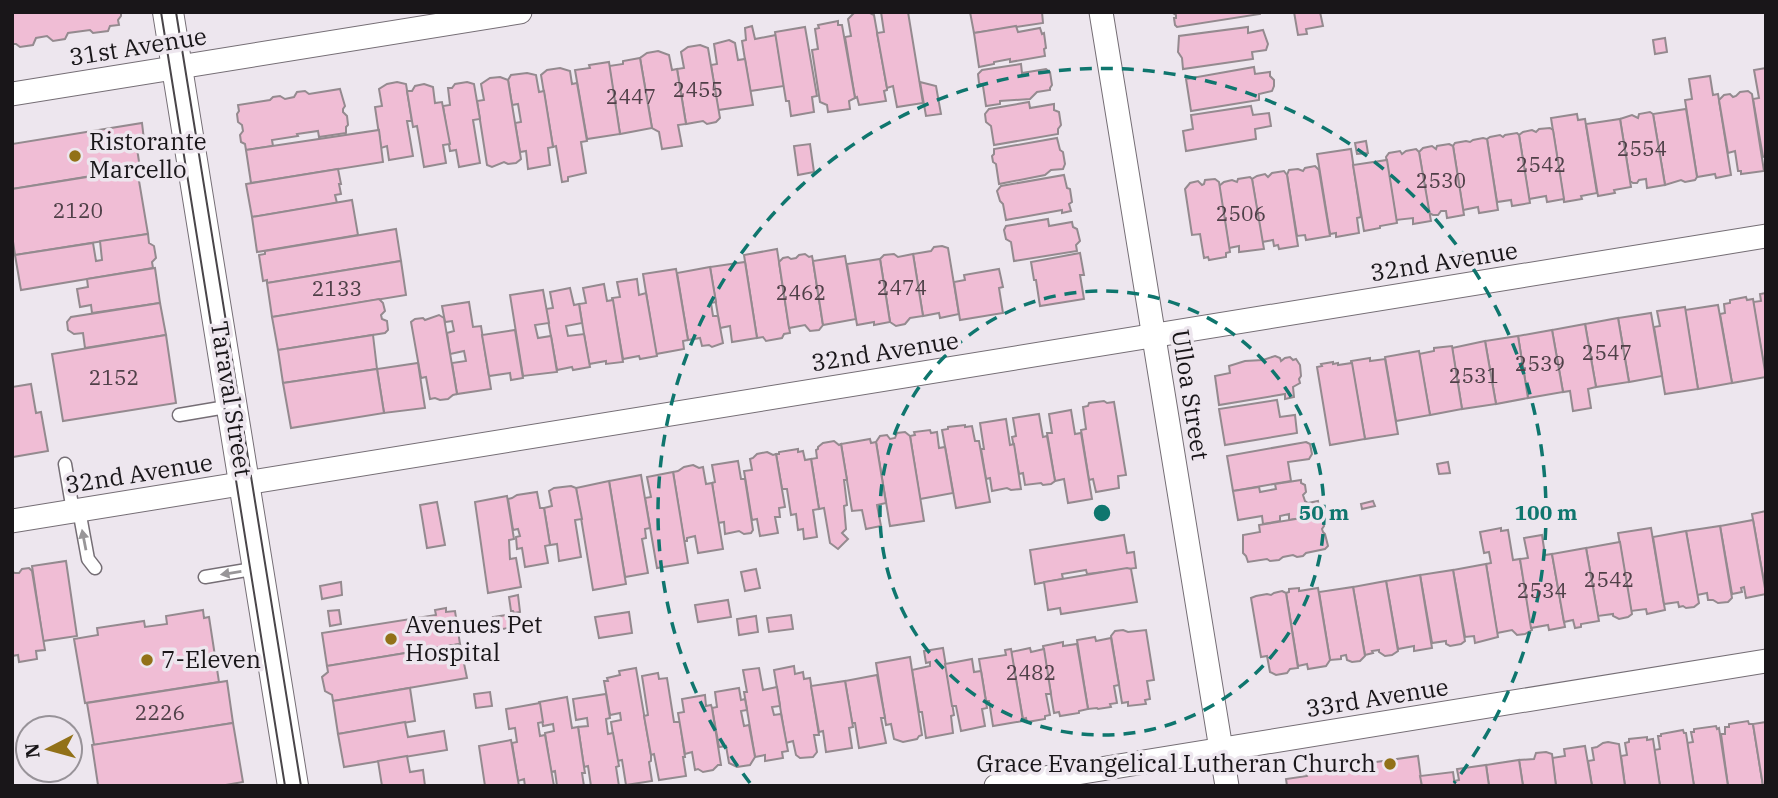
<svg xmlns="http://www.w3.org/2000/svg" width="1778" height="798" font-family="'IBM Plex Serif',serif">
<rect width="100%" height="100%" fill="#ede6ee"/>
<g fill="#f0bdd5" stroke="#948a8f" stroke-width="2">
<path d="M 12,12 L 121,12 L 121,16 L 118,20 L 119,25 L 110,26 L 108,31 L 93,33 L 90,30 L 68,33 L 65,39 L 53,41 L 47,36 L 36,38 L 33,45 L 20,47 L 16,44 L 12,44 Z"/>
<path d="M 868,12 L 874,15 L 887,88 L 887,90 L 884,91 L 886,101 L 859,105 L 857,97 L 855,98 L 845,37 L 851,36 L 848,19 L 854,13 Z"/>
<path d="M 881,12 L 908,12 L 923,103 L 897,107 L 893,86 L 887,88 L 877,33 L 884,32 Z"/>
<path d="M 970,12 L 1042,12 L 1043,23 L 974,33 Z"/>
<path d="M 1171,12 L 1260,12 L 1260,14 L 1177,27 L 1175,25 L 1174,18 L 1176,18 L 1176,15 Z"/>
<path d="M 1294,12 L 1320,12 L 1323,26 L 1306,29 L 1307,34 L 1298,35 Z"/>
<path d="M 838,21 L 838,25 L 842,25 L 855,98 L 849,101 L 850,109 L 828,112 L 827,105 L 820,102 L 812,50 L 818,49 L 815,29 L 819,28 L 818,25 Z"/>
<path d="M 752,26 L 755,39 L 776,35 L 784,86 L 750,91 L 742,41 L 746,40 L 745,28 Z"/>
<path d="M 1016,26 L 1018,32 L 1040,28 L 1042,34 L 1044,33 L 1046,48 L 1044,49 L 1045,56 L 1010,62 L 1010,59 L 994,62 L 994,64 L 979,67 L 974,33 Z"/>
<path d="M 805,27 L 817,96 L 812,97 L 814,112 L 791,116 L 789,101 L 786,101 L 775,32 Z"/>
<path d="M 1248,27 L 1248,33 L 1263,30 L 1268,44 L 1266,50 L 1252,52 L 1253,59 L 1183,69 L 1182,58 L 1178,52 L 1179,36 Z"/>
<path d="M 1665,38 L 1667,52 L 1655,54 L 1653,40 Z"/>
<path d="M 729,40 L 735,43 L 738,60 L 745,59 L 753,105 L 718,110 L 711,65 L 717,64 L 714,44 Z"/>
<path d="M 700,45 L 708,48 L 720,118 L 716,122 L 707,124 L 703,121 L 686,124 L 677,69 L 684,68 L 681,52 L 688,47 Z"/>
<path d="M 658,51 L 669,55 L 672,70 L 677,69 L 686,124 L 678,125 L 682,146 L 662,149 L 659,132 L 652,128 L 640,58 L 647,53 Z"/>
<path d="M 640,58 L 652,128 L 620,134 L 609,66 L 623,64 L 623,61 Z"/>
<path d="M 609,62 L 620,134 L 587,139 L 575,70 L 590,68 L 589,65 Z"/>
<path d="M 1021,64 L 1022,73 L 1046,69 L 1050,72 L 1052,85 L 1050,88 L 1050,90 L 1037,92 L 1030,99 L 1000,101 L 1000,104 L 986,106 L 983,86 L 979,83 L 978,74 L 982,70 Z"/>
<path d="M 1254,67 L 1255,74 L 1270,72 L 1270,76 L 1274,80 L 1274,86 L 1272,91 L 1259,94 L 1259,100 L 1191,111 L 1186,79 Z"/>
<path d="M 560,68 L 570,71 L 572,84 L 577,83 L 587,141 L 581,142 L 586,173 L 568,177 L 568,181 L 562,182 L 556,146 L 553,147 L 541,75 L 547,70 Z"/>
<path d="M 1766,68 L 1766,156 L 1763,157 L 1753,99 L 1759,98 L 1754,70 Z"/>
<path d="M 527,73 L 536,75 L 539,92 L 544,91 L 553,147 L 548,148 L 550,165 L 528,169 L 526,151 L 520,152 L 515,123 L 521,122 L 518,104 L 512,105 L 508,80 L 511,75 Z"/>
<path d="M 1710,76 L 1713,95 L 1718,94 L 1731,175 L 1716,178 L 1715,174 L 1697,177 L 1685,100 L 1692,99 L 1689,79 Z"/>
<path d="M 500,77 L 508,80 L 521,159 L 516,163 L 508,164 L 504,162 L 492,167 L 487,165 L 477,101 L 484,100 L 481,84 L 490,78 Z"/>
<path d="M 397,82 L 406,84 L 412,121 L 407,121 L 413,156 L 389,160 L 387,146 L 381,148 L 375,107 L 382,106 L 379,89 L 387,84 Z"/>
<path d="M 467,82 L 474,84 L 480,119 L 473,120 L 480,163 L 459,167 L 456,150 L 450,151 L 443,106 L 450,105 L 448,88 L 452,88 L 455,84 Z"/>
<path d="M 920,82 L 936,86 L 941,114 L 926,116 Z"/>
<path d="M 424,84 L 433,87 L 435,103 L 442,102 L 450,144 L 443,145 L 446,163 L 424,167 L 417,126 L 413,127 L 407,91 L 412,91 L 415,86 Z"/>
<path d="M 340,89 L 345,106 L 343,109 L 343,112 L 347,116 L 348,125 L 346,127 L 346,133 L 319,137 L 318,131 L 297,134 L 298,136 L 272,140 L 273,146 L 246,150 L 245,144 L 241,142 L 240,135 L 243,131 L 242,125 L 238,122 L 237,114 L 239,111 L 238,105 L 270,100 L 273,97 L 280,96 L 285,99 L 294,97 L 297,92 L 305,91 L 309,94 Z"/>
<path d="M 1748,91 L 1752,94 L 1764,171 L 1741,174 L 1741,171 L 1738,171 L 1735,151 L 1728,153 L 1719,100 L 1724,95 L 1730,94 L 1733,97 L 1736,96 L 1740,92 Z"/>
<path d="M 1029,102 L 1030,108 L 1054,104 L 1054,110 L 1059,112 L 1061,125 L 1058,129 L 1058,134 L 994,145 L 991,126 L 986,122 L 985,114 L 989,109 Z"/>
<path d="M 1251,106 L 1253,115 L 1269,113 L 1271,126 L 1255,129 L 1256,139 L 1186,151 L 1183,131 L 1193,129 L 1191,115 Z"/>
<path d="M 1686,109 L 1697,177 L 1695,180 L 1685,182 L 1681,180 L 1665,185 L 1653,114 Z"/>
<path d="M 1650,112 L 1653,114 L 1665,185 L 1647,188 L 1646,179 L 1639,180 L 1637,183 L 1633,183 L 1630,181 L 1620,119 L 1632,115 L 1638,118 L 1639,114 Z"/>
<path d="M 1577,114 L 1578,120 L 1585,119 L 1597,193 L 1581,196 L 1582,199 L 1564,202 L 1551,118 Z"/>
<path d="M 1620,119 L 1631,187 L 1614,190 L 1615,193 L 1598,196 L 1586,124 Z"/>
<path d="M 142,123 L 144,140 L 136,142 L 140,168 L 12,189 L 12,144 Z"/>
<path d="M 1550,128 L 1553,130 L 1564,199 L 1547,202 L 1546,196 L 1529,199 L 1519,135 L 1523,132 L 1532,130 L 1536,132 L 1539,129 Z"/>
<path d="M 379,130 L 383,162 L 251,183 L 246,150 Z"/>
<path d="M 1517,133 L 1519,135 L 1530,203 L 1512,206 L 1511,200 L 1497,202 L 1487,139 L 1490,137 L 1500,135 L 1503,137 L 1505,135 Z"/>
<path d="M 1057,138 L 1060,150 L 1063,152 L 1065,164 L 1063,169 L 1051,170 L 1045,175 L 999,184 L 996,164 L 993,162 L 992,156 L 994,154 L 994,149 Z"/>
<path d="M 1483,138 L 1487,139 L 1498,210 L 1479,213 L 1478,207 L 1463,210 L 1453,146 L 1455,143 L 1466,141 L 1470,142 L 1473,140 Z"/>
<path d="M 1366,141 L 1368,153 L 1357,154 L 1355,143 Z"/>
<path d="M 810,144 L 814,172 L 798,175 L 794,146 Z"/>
<path d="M 1449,144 L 1453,146 L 1464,215 L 1447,218 L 1446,211 L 1441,211 L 1438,215 L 1433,215 L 1429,213 L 1419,152 L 1423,148 L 1432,146 L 1436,149 L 1437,146 Z"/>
<path d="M 1351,149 L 1361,217 L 1357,218 L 1359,233 L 1336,237 L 1336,233 L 1330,234 L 1317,154 Z"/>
<path d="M 1416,149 L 1419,152 L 1431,221 L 1413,224 L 1413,218 L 1396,220 L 1386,157 L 1389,153 L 1400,151 L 1402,154 L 1406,151 Z"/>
<path d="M 1387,160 L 1397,223 L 1380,226 L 1380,228 L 1364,231 L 1353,165 Z"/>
<path d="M 1315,166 L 1319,170 L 1330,236 L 1306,240 L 1305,235 L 1297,236 L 1287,175 L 1289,170 L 1298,169 L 1303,171 L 1305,168 Z"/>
<path d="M 137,169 L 148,234 L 15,255 L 12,235 L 12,189 Z"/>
<path d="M 338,169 L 341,184 L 339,184 L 341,194 L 335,195 L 337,203 L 252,217 L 246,184 Z"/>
<path d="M 1284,171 L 1287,175 L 1298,246 L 1279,249 L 1278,245 L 1274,246 L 1273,240 L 1262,242 L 1252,179 L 1257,176 L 1265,174 L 1268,177 L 1272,173 Z"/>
<path d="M 1064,175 L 1067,188 L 1070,189 L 1072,202 L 1069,204 L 1071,211 L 1062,213 L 1062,210 L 1006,220 L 1003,204 L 1000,201 L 997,191 L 1001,186 Z"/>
<path d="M 1250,177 L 1252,179 L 1264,249 L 1239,252 L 1239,246 L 1229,248 L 1219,186 L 1224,182 L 1232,180 L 1237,182 L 1238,179 Z"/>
<path d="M 1215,179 L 1219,182 L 1230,252 L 1226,253 L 1226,257 L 1209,260 L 1208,257 L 1204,258 L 1200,234 L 1192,235 L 1185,189 L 1190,183 L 1198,181 L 1202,185 L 1204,184 L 1205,180 Z"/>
<path d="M 352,200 L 358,235 L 257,252 L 252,217 Z"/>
<path d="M 1048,219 L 1049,226 L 1072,222 L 1073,227 L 1077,229 L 1080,241 L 1076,245 L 1077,251 L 1014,261 L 1011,242 L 1006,239 L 1004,230 L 1006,226 Z"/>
<path d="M 396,229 L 401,261 L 267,283 L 267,280 L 263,281 L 259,255 L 265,254 L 265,251 Z"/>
<path d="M 148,234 L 149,243 L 154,246 L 156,258 L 152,262 L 153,268 L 21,290 L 15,255 L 93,243 L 96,261 L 102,260 L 100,241 Z"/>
<path d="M 942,246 L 948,248 L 959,314 L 940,318 L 939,313 L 923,316 L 913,254 L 931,251 L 934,247 Z"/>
<path d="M 777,249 L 790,333 L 784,334 L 782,338 L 766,341 L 763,337 L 757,338 L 744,255 Z"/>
<path d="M 1080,253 L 1084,275 L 1080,275 L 1084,299 L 1040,306 L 1036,280 L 1034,280 L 1031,262 Z"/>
<path d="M 805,254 L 809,257 L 812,256 L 813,261 L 823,325 L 819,330 L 810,331 L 805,325 L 789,328 L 779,262 L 783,258 L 788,257 L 791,259 L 796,258 L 799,255 Z"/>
<path d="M 894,254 L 898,257 L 913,254 L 923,316 L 910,318 L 905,324 L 896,326 L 890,322 L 880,259 L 884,255 Z"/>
<path d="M 845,256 L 856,319 L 823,325 L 813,261 Z"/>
<path d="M 880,259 L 890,322 L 874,325 L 874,322 L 857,325 L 847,264 Z"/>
<path d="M 401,261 L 406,295 L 272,317 L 267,283 Z"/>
<path d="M 745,262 L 757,338 L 732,342 L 730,326 L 720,328 L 710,267 Z"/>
<path d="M 710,267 L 716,302 L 711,303 L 713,316 L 718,316 L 723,343 L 712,347 L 709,345 L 702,346 L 700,338 L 688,340 L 677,273 Z"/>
<path d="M 155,268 L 160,303 L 92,313 L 91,305 L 80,307 L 77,289 L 88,287 L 87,279 Z"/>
<path d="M 676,269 L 688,340 L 683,341 L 684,349 L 656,354 L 643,274 Z"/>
<path d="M 999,269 L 1003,287 L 999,288 L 1003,313 L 960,320 L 954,282 L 965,280 L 964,275 Z"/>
<path d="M 637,279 L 639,295 L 646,293 L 657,356 L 640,359 L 639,356 L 623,359 L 612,298 L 620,297 L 617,282 Z"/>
<path d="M 604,284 L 607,301 L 613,300 L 623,362 L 606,364 L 606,361 L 589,364 L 579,304 L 586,303 L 583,288 Z"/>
<path d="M 570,288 L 574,305 L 579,304 L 582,323 L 566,326 L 568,336 L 584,334 L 590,367 L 573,370 L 572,367 L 557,370 L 546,309 L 553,308 L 550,292 Z"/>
<path d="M 543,290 L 549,323 L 535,325 L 538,338 L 551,336 L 557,372 L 523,376 L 510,295 Z"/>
<path d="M 1766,293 L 1766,366 L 1764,367 L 1753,302 L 1761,301 L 1760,294 Z"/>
<path d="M 1746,297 L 1747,300 L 1753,299 L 1766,377 L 1732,383 L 1720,314 L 1725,313 L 1724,304 L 1730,303 L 1730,300 Z"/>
<path d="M 379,299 L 383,303 L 385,311 L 381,315 L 382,319 L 387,321 L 388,330 L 385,333 L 278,350 L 272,317 Z"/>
<path d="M 469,302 L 473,327 L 481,326 L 491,389 L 457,394 L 452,363 L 466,361 L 464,351 L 450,354 L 447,333 L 454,331 L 452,321 L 445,322 L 442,306 Z"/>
<path d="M 160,303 L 166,335 L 85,348 L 83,333 L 74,334 L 68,330 L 67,322 L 71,317 Z"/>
<path d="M 1718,305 L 1732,383 L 1698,389 L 1685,310 Z"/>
<path d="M 1685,307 L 1698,389 L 1665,394 L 1654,327 L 1660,326 L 1657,311 Z"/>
<path d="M 1651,313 L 1662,376 L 1629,382 L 1618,318 Z"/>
<path d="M 439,315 L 444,318 L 457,394 L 453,395 L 448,399 L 440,400 L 435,398 L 430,399 L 426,377 L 421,378 L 411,322 L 415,319 L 423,318 L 425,320 Z"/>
<path d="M 1618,318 L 1629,382 L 1596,387 L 1585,324 Z"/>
<path d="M 1585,324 L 1596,387 L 1588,389 L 1591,408 L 1573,411 L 1570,391 L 1563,392 L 1552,330 Z"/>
<path d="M 515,330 L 523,378 L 511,380 L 510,373 L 489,376 L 482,335 Z"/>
<path d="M 1552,330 L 1563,392 L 1528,398 L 1518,336 Z"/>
<path d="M 166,335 L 176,403 L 63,421 L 52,354 Z"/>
<path d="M 373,335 L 377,369 L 283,383 L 278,350 Z"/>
<path d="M 1518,336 L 1528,398 L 1496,404 L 1485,341 Z"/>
<path d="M 1485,341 L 1496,404 L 1462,409 L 1452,348 Z"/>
<path d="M 1452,346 L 1462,409 L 1430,415 L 1419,354 L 1434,351 L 1434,348 Z"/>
<path d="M 1419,351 L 1430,415 L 1396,421 L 1385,357 Z"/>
<path d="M 1275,356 L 1280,358 L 1281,361 L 1285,358 L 1290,357 L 1293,360 L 1296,359 L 1300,365 L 1301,376 L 1299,379 L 1300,383 L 1293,387 L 1294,397 L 1285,399 L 1285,394 L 1219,405 L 1215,376 L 1230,373 L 1229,366 L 1245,361 L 1263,360 Z"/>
<path d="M 1370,358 L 1370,361 L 1385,359 L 1398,434 L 1365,439 L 1351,361 Z"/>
<path d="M 1333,362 L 1333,364 L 1338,363 L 1338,365 L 1352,363 L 1365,439 L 1330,445 L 1317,367 L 1322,366 L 1321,364 Z"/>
<path d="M 418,363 L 425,408 L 384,413 L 377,369 Z"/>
<path d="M 377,369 L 384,413 L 291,428 L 283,383 Z"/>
<path d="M 31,384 L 36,413 L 41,412 L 48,451 L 13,457 L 12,387 Z"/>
<path d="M 1277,400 L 1280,417 L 1295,415 L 1297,433 L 1225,445 L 1219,409 Z"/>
<path d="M 1104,401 L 1107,403 L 1114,402 L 1126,475 L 1118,476 L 1119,488 L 1096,492 L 1093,479 L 1089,480 L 1081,430 L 1086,429 L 1083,407 L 1088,406 L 1089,403 Z"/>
<path d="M 1071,410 L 1075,434 L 1081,433 L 1092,499 L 1068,503 L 1064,479 L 1055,481 L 1047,433 L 1052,433 L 1049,414 Z"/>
<path d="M 1039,414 L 1043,437 L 1047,436 L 1055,481 L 1051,484 L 1043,485 L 1041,483 L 1025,485 L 1023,473 L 1019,474 L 1012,437 L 1016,436 L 1013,418 Z"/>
<path d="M 1006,419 L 1010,445 L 1014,444 L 1021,489 L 1011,490 L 1007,488 L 992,491 L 990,478 L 986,479 L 981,449 L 984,449 L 980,423 Z"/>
<path d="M 965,425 L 965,427 L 972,426 L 975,441 L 979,441 L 990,502 L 956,508 L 942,430 L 948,429 L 948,427 Z"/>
<path d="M 930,430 L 931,433 L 937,432 L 939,448 L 945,447 L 953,493 L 920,499 L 910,436 L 915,435 L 914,432 Z"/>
<path d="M 905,432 L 910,436 L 924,521 L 890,526 L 876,442 L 880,436 L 887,435 L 890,439 L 895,438 L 897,433 Z"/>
<path d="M 870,439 L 871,443 L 876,442 L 886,503 L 877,505 L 881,526 L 866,529 L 862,510 L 852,511 L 841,444 Z"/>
<path d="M 834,441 L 839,445 L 841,444 L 847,480 L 844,480 L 847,505 L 844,506 L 846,529 L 842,533 L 848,539 L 838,549 L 830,543 L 824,508 L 819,509 L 811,459 L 817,458 L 816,450 L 818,449 L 818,447 L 823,443 Z"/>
<path d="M 1306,442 L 1310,444 L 1312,454 L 1309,459 L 1288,462 L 1291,481 L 1233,491 L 1227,456 Z"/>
<path d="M 798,449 L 798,452 L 803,451 L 805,460 L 811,459 L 819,509 L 813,510 L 817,537 L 804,539 L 803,529 L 798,530 L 796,514 L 791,515 L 787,489 L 782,489 L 776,454 L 779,454 L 779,452 Z"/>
<path d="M 767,452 L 773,455 L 776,454 L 785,507 L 779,508 L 780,517 L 775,517 L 778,533 L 760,536 L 757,519 L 752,520 L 744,471 L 752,470 L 750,459 L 753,458 L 757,454 Z"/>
<path d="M 738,461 L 741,479 L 745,479 L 753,530 L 751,533 L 744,534 L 739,531 L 725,534 L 724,522 L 718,523 L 712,483 L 715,482 L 712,465 Z"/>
<path d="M 1448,462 L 1450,473 L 1439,474 L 1437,464 Z"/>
<path d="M 693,465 L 699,468 L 703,467 L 706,484 L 712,483 L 723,549 L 698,553 L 695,536 L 687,538 L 687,541 L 684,541 L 673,472 L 678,471 L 684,467 Z"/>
<path d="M 673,472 L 688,563 L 657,568 L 645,498 L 651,497 L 647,477 Z"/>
<path d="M 641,475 L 650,528 L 645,529 L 646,538 L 642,539 L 648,573 L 625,577 L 609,481 Z"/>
<path d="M 1301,480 L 1301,483 L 1305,485 L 1306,492 L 1303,495 L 1305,501 L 1308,503 L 1318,501 L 1320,515 L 1289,520 L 1289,514 L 1280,516 L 1280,521 L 1263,524 L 1262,516 L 1238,520 L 1233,491 L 1259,487 L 1260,492 L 1276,489 L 1275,484 Z"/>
<path d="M 609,481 L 626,584 L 593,590 L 576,488 Z"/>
<path d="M 571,486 L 576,488 L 582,519 L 575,520 L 581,557 L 559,561 L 557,544 L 550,545 L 544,508 L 552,506 L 549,491 L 554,488 Z"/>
<path d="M 537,492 L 540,508 L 544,508 L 550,545 L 545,546 L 548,563 L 525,567 L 522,548 L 517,549 L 516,537 L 520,536 L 518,529 L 513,530 L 508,499 L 512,498 L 517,495 Z"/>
<path d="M 507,496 L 514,539 L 509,540 L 510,559 L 516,558 L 521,587 L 488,593 L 475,502 Z"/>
<path d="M 1373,501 L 1375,506 L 1362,509 L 1361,504 Z"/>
<path d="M 437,502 L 445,545 L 427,548 L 420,505 Z"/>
<path d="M 1766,511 L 1766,594 L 1752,514 Z"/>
<path d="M 1320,515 L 1323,519 L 1324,526 L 1322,529 L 1323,532 L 1325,534 L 1328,546 L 1325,549 L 1306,553 L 1303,556 L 1297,557 L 1293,555 L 1283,557 L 1279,560 L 1270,561 L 1267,559 L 1248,562 L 1246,556 L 1243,553 L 1243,535 L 1260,532 L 1259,525 Z"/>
<path d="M 1753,520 L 1766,594 L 1746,598 L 1744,587 L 1741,588 L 1742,592 L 1732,594 L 1720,526 Z"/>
<path d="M 1720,526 L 1732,598 L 1728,602 L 1718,603 L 1713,600 L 1708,600 L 1707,593 L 1697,595 L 1686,531 Z"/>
<path d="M 1501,528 L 1501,531 L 1508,530 L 1513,560 L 1520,559 L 1532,630 L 1525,634 L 1517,635 L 1512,630 L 1497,633 L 1486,564 L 1491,563 L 1489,552 L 1484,553 L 1480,532 Z"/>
<path d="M 1651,528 L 1665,610 L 1647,614 L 1646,609 L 1631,611 L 1618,533 Z"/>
<path d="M 1686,531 L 1699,603 L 1694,607 L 1686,608 L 1683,606 L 1679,607 L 1678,602 L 1664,604 L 1653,537 Z"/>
<path d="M 1124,535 L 1127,553 L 1134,552 L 1136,568 L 1087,574 L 1086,570 L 1062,574 L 1063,579 L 1035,584 L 1030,550 Z"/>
<path d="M 1542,535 L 1545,555 L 1552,554 L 1565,627 L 1549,630 L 1548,625 L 1531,628 L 1520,559 L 1528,558 L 1524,538 Z"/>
<path d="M 1620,542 L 1632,614 L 1628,617 L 1619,619 L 1613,616 L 1613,614 L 1598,616 L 1586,548 Z"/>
<path d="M 1586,548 L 1599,621 L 1581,624 L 1581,627 L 1575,628 L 1573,620 L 1564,622 L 1552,554 Z"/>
<path d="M 66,561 L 77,636 L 43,641 L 32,566 Z"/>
<path d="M 1486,564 L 1498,637 L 1475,643 L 1474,636 L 1465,637 L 1453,570 Z"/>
<path d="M 29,568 L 32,571 L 45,650 L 36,651 L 37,659 L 19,662 L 18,655 L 12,656 L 12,572 L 15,573 L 19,573 L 22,569 Z"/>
<path d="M 1127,568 L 1131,569 L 1137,602 L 1061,614 L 1060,608 L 1048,610 L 1044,582 Z"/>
<path d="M 756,569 L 760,588 L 745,591 L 741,572 Z"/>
<path d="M 1453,570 L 1465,641 L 1461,644 L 1450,646 L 1446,644 L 1446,641 L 1432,643 L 1420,575 Z"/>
<path d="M 1420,575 L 1432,648 L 1414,651 L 1414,646 L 1398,649 L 1386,581 Z"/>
<path d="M 1386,581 L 1398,651 L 1392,655 L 1385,656 L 1379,652 L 1379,650 L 1372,651 L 1373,653 L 1365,655 L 1353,587 Z"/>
<path d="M 341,582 L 342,595 L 322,599 L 320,586 Z"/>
<path d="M 1353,587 L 1365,656 L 1360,661 L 1352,662 L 1347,660 L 1346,655 L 1341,656 L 1341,659 L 1330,660 L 1319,592 Z"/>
<path d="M 1299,588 L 1299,591 L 1318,588 L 1330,660 L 1326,666 L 1308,669 L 1307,664 L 1298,666 L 1286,593 L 1289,592 L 1289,589 Z"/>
<path d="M 1282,591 L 1286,593 L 1298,668 L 1290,669 L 1287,673 L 1276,675 L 1270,672 L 1267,656 L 1261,657 L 1251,598 L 1256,596 L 1267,594 L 1271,595 L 1274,593 Z"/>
<path d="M 518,595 L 520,612 L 514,613 L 513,611 L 511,611 L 509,597 Z"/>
<path d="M 728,600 L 731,617 L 698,622 L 695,605 Z"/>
<path d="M 446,608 L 446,612 L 455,611 L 460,644 L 327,666 L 322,633 L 436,615 L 435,610 Z"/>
<path d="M 203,610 L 204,618 L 209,617 L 219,682 L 85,703 L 74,639 L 98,635 L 97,628 L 144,621 L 145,627 L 167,624 L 166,616 Z"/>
<path d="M 339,610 L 341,624 L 330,626 L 328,611 Z"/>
<path d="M 629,612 L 632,633 L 599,638 L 595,617 Z"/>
<path d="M 507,615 L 509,628 L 496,630 L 493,617 Z"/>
<path d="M 791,615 L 793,629 L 769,632 L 767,618 Z"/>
<path d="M 756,616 L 758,632 L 739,635 L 737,619 Z"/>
<path d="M 1123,630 L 1128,632 L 1146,630 L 1154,680 L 1147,681 L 1150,699 L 1145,700 L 1146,704 L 1128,706 L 1128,702 L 1122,703 L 1111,636 L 1115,631 Z"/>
<path d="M 1095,637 L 1096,641 L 1111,638 L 1119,685 L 1114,686 L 1117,703 L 1110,704 L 1111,707 L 1098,709 L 1097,708 L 1088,709 L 1077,640 Z"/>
<path d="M 1063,642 L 1063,646 L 1077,644 L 1088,709 L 1079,711 L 1079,713 L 1060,716 L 1059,712 L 1054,713 L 1043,646 Z"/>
<path d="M 460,644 L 467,678 L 333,701 L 332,695 L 325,691 L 322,677 L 328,672 L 327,666 Z"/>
<path d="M 943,648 L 954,715 L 951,716 L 953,733 L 926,738 L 922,712 L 919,712 L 912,670 L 930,666 L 930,662 L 926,663 L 924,651 Z"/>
<path d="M 1030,648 L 1031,652 L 1044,649 L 1051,694 L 1046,694 L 1050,715 L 1045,716 L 1045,719 L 1027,722 L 1026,718 L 1023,719 L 1011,652 Z"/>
<path d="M 1011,649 L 1023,721 L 993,726 L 989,701 L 986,701 L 979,659 L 1006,655 L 1005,650 Z"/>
<path d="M 910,657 L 922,735 L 919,736 L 917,739 L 903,742 L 894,739 L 891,724 L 886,725 L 876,663 Z"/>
<path d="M 972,659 L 974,672 L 981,671 L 987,708 L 982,709 L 985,726 L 961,731 L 956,706 L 952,706 L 945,664 Z"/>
<path d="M 794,666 L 795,674 L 803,672 L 804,679 L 810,678 L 819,735 L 814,735 L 817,752 L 813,757 L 800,758 L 796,755 L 793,741 L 786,743 L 774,670 Z"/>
<path d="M 636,668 L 651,755 L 651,761 L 649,762 L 652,781 L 626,785 L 622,760 L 617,761 L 611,722 L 621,720 L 620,713 L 610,715 L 604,681 L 608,681 L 607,678 L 620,675 L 619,671 Z"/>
<path d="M 759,668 L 763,690 L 777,687 L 780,706 L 772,707 L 774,715 L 781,714 L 788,751 L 782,752 L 783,758 L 765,761 L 765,755 L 755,757 L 744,692 L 747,692 L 743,670 Z"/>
<path d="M 658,673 L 659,679 L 667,678 L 674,722 L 680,722 L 685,757 L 683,757 L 686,776 L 659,780 L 654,754 L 651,755 L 644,716 L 648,715 L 642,676 Z"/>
<path d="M 877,675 L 885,718 L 881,718 L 886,743 L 859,748 L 855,723 L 852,723 L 845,681 Z"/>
<path d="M 227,681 L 233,723 L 94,745 L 87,703 Z"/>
<path d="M 845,681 L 853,727 L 849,728 L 852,748 L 826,752 L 823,731 L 819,732 L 811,686 Z"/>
<path d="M 410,688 L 415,721 L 338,734 L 333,701 Z"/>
<path d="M 739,688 L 741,700 L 745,699 L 747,710 L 741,711 L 744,726 L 749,725 L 755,757 L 750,765 L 737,767 L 729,763 L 726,746 L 719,747 L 712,708 L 717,707 L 715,692 Z"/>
<path d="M 490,692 L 492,706 L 476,708 L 474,694 Z"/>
<path d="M 606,694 L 610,718 L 606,719 L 608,734 L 613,733 L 619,766 L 616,767 L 619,786 L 591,786 L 588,766 L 584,767 L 578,727 L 588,726 L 587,718 L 576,720 L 573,699 Z"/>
<path d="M 705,695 L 706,706 L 711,705 L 712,708 L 721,765 L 718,765 L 713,770 L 703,772 L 698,769 L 695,770 L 692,752 L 685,754 L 678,713 L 684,712 L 682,699 Z"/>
<path d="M 567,697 L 572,728 L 578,727 L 584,767 L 585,773 L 582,773 L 584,786 L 557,786 L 555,771 L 551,772 L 545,733 L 554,731 L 553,724 L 543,726 L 539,702 Z"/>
<path d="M 540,703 L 543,722 L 538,723 L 540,736 L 545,735 L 554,786 L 525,786 L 524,779 L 518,781 L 512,743 L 517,742 L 515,728 L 509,729 L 506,709 Z"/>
<path d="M 1748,721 L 1749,724 L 1753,724 L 1763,786 L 1728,786 L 1721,734 L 1725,734 L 1725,727 L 1729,727 L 1729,724 Z"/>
<path d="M 405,722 L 408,737 L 444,731 L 447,750 L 344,767 L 338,734 Z"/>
<path d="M 1766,722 L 1766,786 L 1763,786 L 1753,724 Z"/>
<path d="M 233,723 L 243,782 L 220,786 L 98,785 L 92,745 Z"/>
<path d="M 1716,726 L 1717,729 L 1719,728 L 1728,786 L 1694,786 L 1687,743 L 1693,742 L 1691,732 L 1694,732 L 1694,729 Z"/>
<path d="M 1683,730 L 1684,733 L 1686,733 L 1694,786 L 1660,786 L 1654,750 L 1660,749 L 1658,736 L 1661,736 L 1661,734 Z"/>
<path d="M 1647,737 L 1647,740 L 1653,739 L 1660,786 L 1625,786 L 1621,756 L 1627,755 L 1625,743 L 1629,742 L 1629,739 Z"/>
<path d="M 511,740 L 519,786 L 485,786 L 479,746 Z"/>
<path d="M 1608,742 L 1619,744 L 1625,786 L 1592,786 L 1588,761 L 1594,760 L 1592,748 L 1597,747 L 1603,743 Z"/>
<path d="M 1585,746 L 1592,786 L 1556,786 L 1552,758 L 1565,756 L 1564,749 Z"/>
<path d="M 1546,752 L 1552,754 L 1556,786 L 1523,786 L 1519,760 L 1534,759 L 1536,753 Z"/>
<path d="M 407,756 L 410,772 L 423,770 L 425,786 L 382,786 L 378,761 Z"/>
<path d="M 1418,756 L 1422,786 L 1287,786 L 1286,779 L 1307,776 L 1306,772 Z"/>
<path d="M 1519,760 L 1523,786 L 1489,786 L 1486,765 Z"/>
<path d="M 1486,765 L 1489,786 L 1455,786 L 1454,781 L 1459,780 L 1457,769 Z"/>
<path d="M 1453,772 L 1455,786 L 1422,786 L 1420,776 Z"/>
</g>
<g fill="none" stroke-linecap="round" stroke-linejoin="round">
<g stroke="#756e75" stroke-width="15">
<g id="service">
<path d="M 179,415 L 232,406"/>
<path d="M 65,464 L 73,511"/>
<path d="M 79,510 L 88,559 L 95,568"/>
<path d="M 205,577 L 258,568"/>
</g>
</g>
<g stroke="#756e75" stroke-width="25">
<g id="minor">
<path d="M 1101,12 L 1227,786"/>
<path d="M 12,94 L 520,12"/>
<path d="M 12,521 L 1766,236"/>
<path d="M 996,786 L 1766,661"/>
</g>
</g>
<g stroke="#756e75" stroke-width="32">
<path id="tertiary" d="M 168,12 L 293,786"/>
</g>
<use href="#service" stroke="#fff" stroke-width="12"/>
<use href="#minor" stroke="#fff" stroke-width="23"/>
<use href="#tertiary" stroke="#fff" stroke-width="30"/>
<g stroke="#494549" stroke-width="2">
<path d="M 161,12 L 285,786"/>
<path d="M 176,12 L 301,786"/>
</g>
</g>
<defs><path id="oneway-solid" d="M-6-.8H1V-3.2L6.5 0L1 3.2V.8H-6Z" transform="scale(1.75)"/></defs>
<g fill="#989698">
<use href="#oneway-solid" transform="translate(84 540) rotate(-101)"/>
<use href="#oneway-solid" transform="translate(231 573) rotate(171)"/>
</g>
<g fill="none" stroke="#0f766e" stroke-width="3.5" stroke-dasharray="12 9">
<circle cx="1102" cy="513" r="222"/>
<path d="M750 783A444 444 0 1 1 1454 783"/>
</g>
<g fill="#927118" stroke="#ede6ee" stroke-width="2.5">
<circle cx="75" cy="156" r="7"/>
<circle cx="391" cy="639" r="7"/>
<circle cx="147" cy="660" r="7"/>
<circle cx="1390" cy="764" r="7"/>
</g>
<g text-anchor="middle" stroke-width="7" stroke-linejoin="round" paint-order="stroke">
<g font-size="21" fill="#4f4048">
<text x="698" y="97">2455</text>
<text x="631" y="104">2447</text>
<text x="1642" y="156">2554</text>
<text x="1541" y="172">2542</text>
<text x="1441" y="188">2530</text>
<text x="78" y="218">2120</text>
<text x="1241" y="221">2506</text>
<text x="902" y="295">2474</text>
<text x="337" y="296">2133</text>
<text x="801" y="300">2462</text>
<text x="1607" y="360">2547</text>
<text x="1540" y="371">2539</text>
<text x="1474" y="383">2531</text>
<text x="114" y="385">2152</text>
<text x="1609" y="587">2542</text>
<text x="1542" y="598">2534</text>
<text x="1031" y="680">2482</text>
<text x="160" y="720">2226</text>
</g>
<g font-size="24" fill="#191619" stroke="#ede6ee">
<text transform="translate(138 47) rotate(-9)" y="8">31st Avenue</text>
<text transform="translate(1444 262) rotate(-9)" y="8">32nd Avenue</text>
<text transform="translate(885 352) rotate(-9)" y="8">32nd Avenue</text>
<text transform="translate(1190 395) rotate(81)" y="8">Ulloa Street</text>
<text transform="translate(231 399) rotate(81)" y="8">Taraval Street</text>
<text transform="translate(139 474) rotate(-9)" y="8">32nd Avenue</text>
<text transform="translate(1377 698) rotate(-9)" y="8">33rd Avenue</text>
</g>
<g font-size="24" fill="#191619" stroke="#ede6ee" text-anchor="start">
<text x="89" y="150">Ristorante<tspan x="89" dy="28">Marcello</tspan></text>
<text x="405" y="633">Avenues Pet<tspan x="405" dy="28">Hospital</tspan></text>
<text x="161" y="668">7-Eleven</text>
<text x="1376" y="772" text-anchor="end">Grace Evangelical Lutheran Church</text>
</g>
</g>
<circle cx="1102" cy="513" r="10" fill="#0f766e" stroke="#ede6ee" stroke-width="3.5"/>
<g font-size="21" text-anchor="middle" font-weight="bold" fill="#0f766e" stroke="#ede6ee" stroke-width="7" stroke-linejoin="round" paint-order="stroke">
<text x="1324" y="520">50 m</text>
<text x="1546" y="520">100 m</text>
</g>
<rect width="1778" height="798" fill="none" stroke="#191619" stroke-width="28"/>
<g transform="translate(49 749) rotate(264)"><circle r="33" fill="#ede6ee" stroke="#989399" stroke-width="2"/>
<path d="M0-5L12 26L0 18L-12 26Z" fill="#927118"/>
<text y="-10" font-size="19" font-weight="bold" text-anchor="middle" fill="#191619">N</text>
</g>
</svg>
